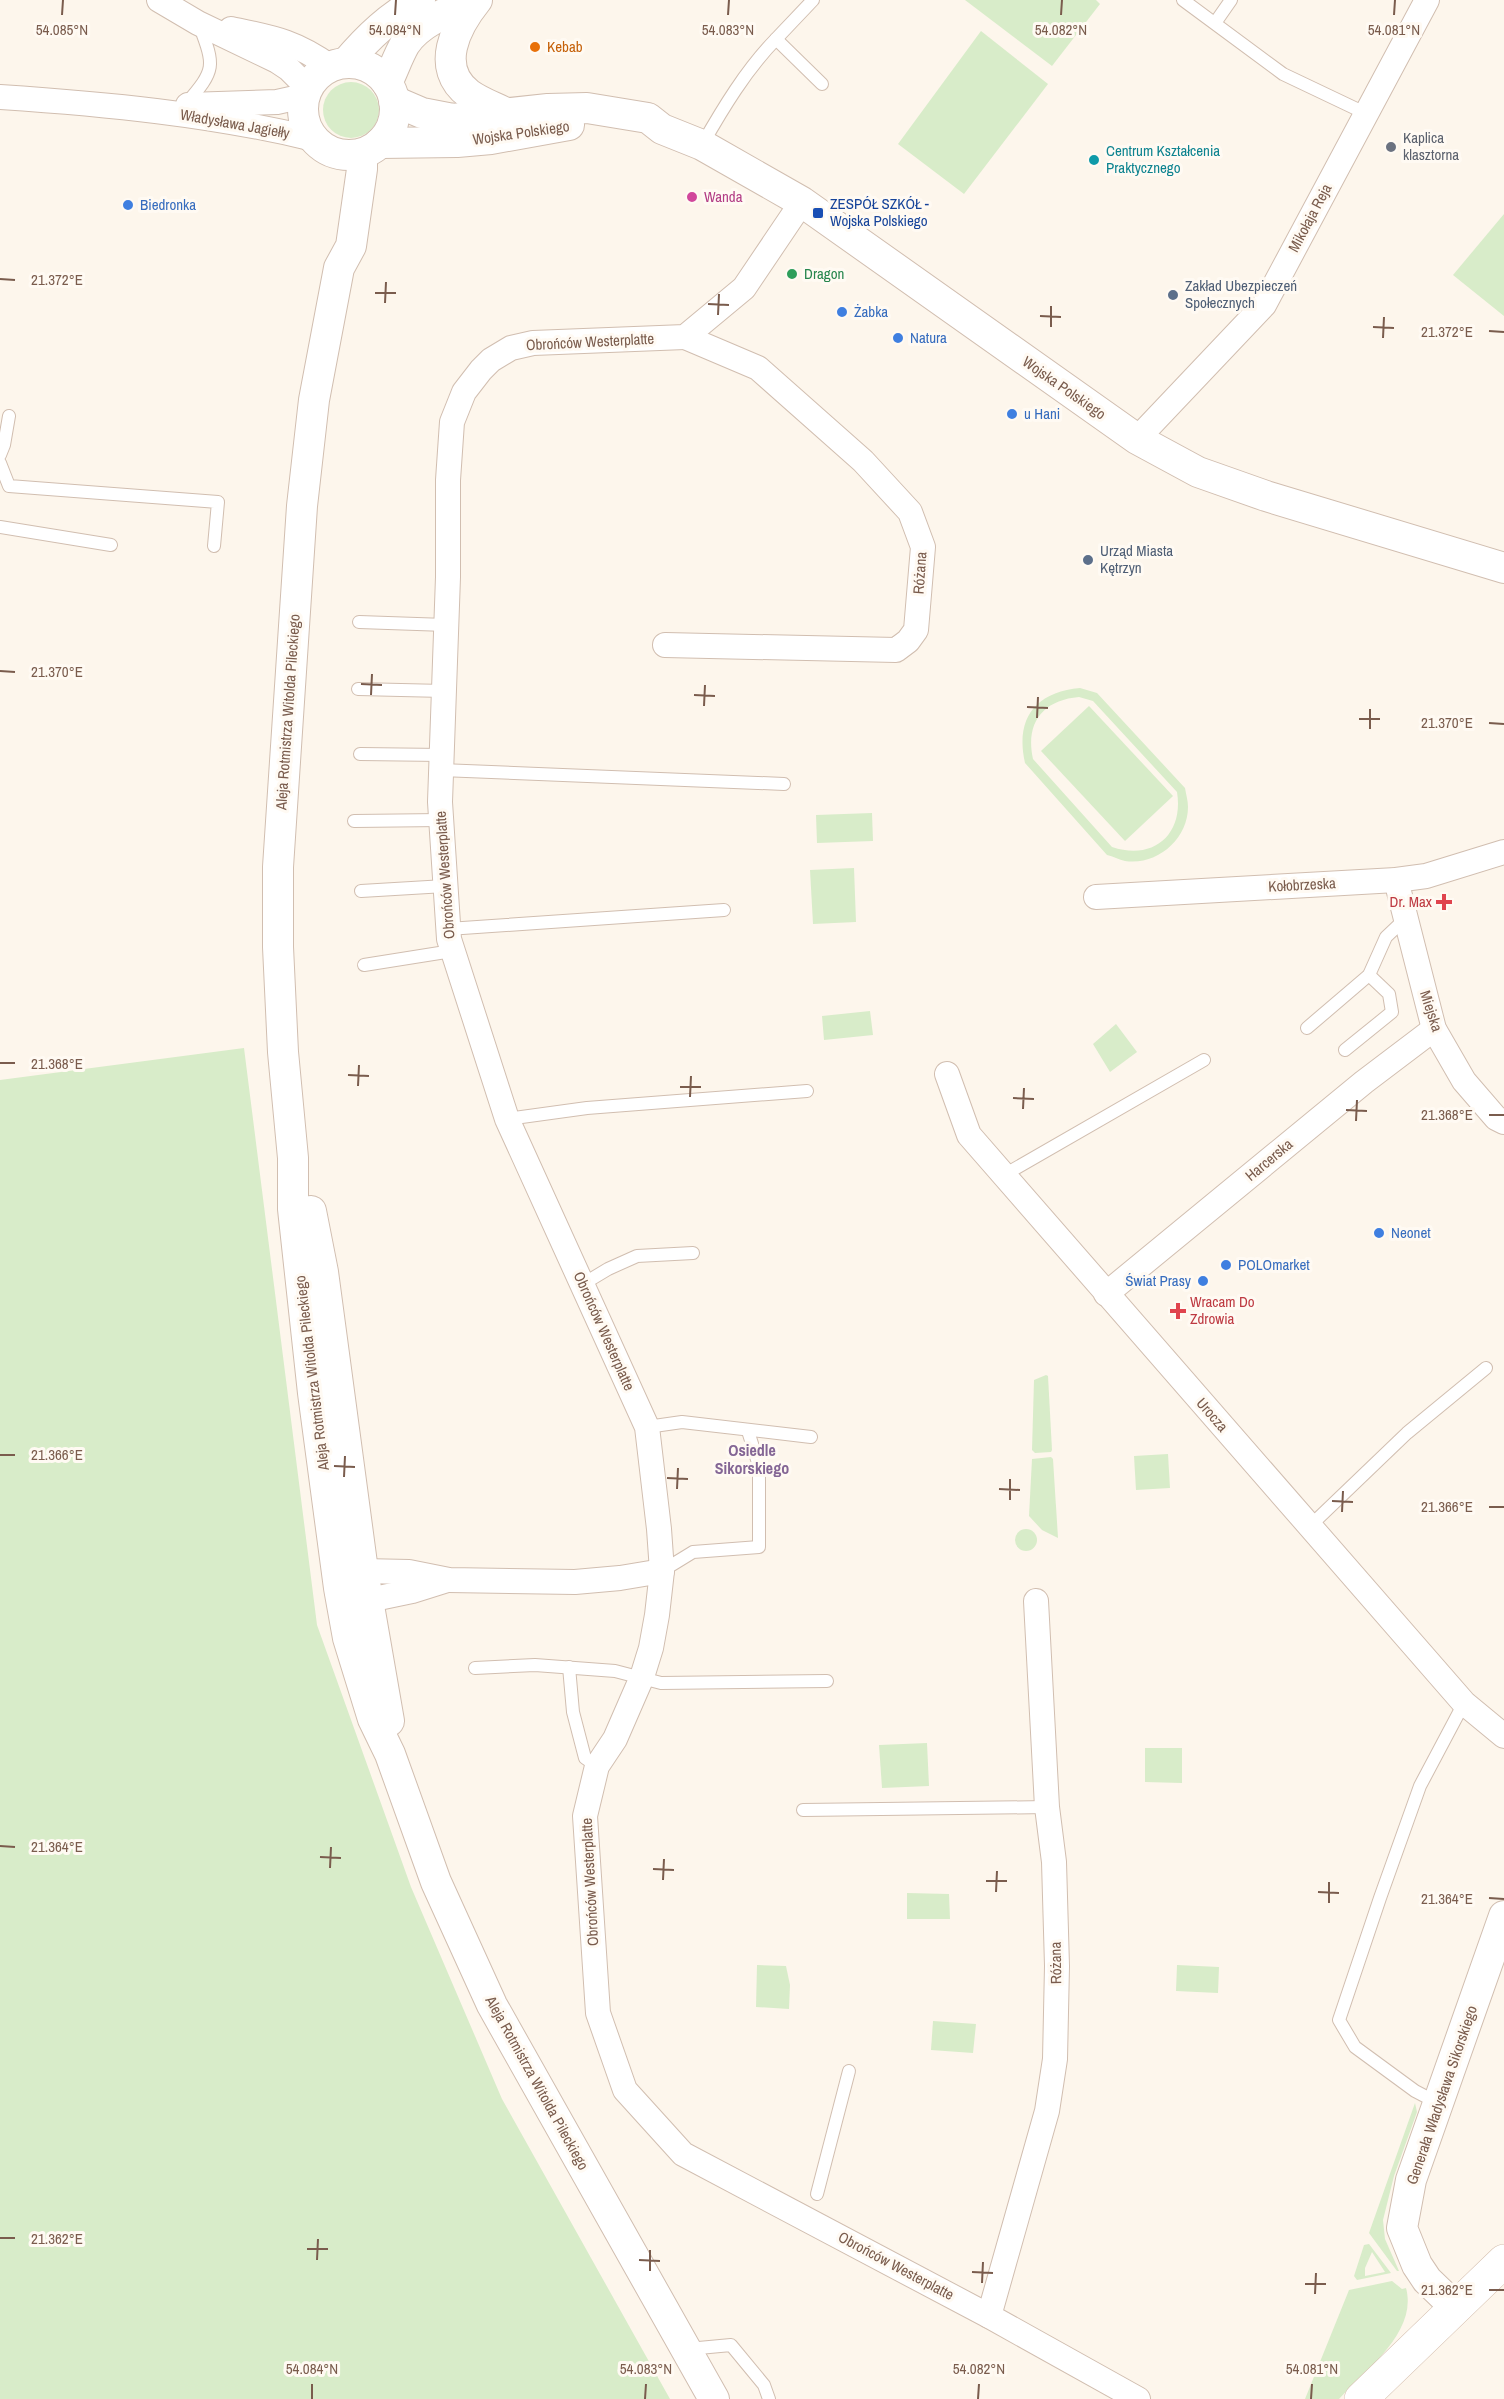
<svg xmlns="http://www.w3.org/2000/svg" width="1504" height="2399" font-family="'Archivo Narrow',sans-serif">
<rect width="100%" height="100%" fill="#fdf6ec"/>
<g fill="#d8ecc9" fill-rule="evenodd">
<path d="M 965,0 L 1096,0 L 1100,4 L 1052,66 Z"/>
<path d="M 981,31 L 1048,84 L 964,194 L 898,144 Z"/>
<circle cx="351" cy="110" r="28"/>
<path d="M 1504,214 L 1504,316 L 1453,275 Z"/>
<path d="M 1080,688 L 1097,693 L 1185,788 C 1186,794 1188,801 1188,807 C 1188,839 1157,866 1125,861 C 1119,860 1113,856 1107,855 L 1025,763 C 1015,719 1035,692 1080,688 ZM 1079,697 L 1093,701 L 1177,792 C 1184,835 1153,861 1112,847 L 1033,759 C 1025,723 1043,700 1079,697 Z"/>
<path d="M 1089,706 L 1173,796 L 1125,841 L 1041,751 Z"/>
<path d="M 872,813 L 873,841 L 817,843 L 816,815 Z"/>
<path d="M 854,868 L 856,922 L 813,924 L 810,870 Z"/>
<path d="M 870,1011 L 873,1035 L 824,1040 L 822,1016 Z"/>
<path d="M 1116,1024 L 1137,1052 L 1110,1072 L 1093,1044 Z"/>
<path d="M 244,1048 L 317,1625 L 411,1887 L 502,2099 L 670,2399 L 0,2399 L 0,1080 Z"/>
<path d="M 1046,1375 L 1048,1376 L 1052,1450 L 1051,1452 L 1035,1453 L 1032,1450 L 1034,1380 Z"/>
<path d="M 1168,1454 L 1170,1488 L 1136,1490 L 1134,1456 Z"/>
<path d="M 1051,1457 L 1053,1459 L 1058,1538 L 1042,1530 L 1029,1516 L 1032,1459 Z"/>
<circle cx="1026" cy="1540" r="11"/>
<path d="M 927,1743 L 929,1786 L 882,1788 L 879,1745 Z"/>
<path d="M 1145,1748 L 1182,1748 L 1182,1783 L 1145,1782 Z"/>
<path d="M 907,1893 L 949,1894 L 950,1919 L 907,1919 Z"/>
<path d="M 757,1965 L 786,1966 L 790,1985 L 789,2009 L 756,2007 Z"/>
<path d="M 1177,1965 L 1219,1967 L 1218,1993 L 1176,1991 Z"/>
<path d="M 933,2021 L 976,2024 L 973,2053 L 931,2050 Z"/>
<path d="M 1415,2103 L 1417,2112 L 1394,2176 L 1383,2220 L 1385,2239 L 1399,2271 L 1397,2271 L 1369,2233 Z"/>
<path d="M 1369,2244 L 1391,2273 L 1357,2280 L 1354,2276 L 1364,2245 ZM 1372,2252 L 1385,2272 L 1365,2276 L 1365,2268 Z"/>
<path d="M 1392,2281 L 1402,2289 L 1406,2288 C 1418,2332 1366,2370 1339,2399 L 1305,2399 L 1349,2290 Z"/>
</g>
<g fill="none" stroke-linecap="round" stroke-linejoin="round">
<g stroke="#d1beb0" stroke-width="14">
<g id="service">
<path d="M 1183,0 L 1283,74 L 1365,113"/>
<path d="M 1215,23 L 1231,0"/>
<path d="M 776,39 L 813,0"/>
<path d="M 186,104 C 216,69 215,67 199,24"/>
<path d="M 702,145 C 723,108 746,70 776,39 L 822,84"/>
<path d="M 0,455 L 4,445 L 9,416"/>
<path d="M 0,463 L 9,486 L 218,502 L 214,546"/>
<path d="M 0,527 L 111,545"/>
<path d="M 359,622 L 446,625"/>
<path d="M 358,689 L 444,691"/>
<path d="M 360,754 L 442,755"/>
<path d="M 441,770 L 784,784"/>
<path d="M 354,821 L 441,820"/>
<path d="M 361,891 L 445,886"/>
<path d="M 448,929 L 724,910"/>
<path d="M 364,965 L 452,951"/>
<path d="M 1307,1028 L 1369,975 L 1386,937 L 1405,919"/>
<path d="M 1345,1050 L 1392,1012 L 1389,994 L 1369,975"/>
<path d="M 507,1119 L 587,1108 L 807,1091"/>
<path d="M 1004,1175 L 1204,1060"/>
<path d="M 583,1284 L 608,1269 L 637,1256 L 693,1253"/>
<path d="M 647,1427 L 682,1422 L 811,1437"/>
<path d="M 1309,1527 L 1407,1433 L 1486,1368"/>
<path d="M 662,1571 L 693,1552 L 759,1547 L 759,1466 L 748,1431"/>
<path d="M 569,1667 L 573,1712 L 585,1758 L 597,1766"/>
<path d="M 475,1668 L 535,1665 L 615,1671 L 661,1683 L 827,1681"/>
<path d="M 803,1810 L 1047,1807"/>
<path d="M 1438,2103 L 1415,2091 L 1355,2047 L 1339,2020 L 1380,1898 L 1420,1786 L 1464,1703"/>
<path d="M 817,2194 L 849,2071"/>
<path d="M 688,2349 L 731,2345 L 764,2385 L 769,2399"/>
</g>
</g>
<g stroke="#d1beb0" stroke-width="26">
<g id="minor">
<path d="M 159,0 L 198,23 L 277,61 L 289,69 L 308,88"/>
<path d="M 231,29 C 274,38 294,41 331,67"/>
<path d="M 0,97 C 105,104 211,114 314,139"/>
<path d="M 188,105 L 277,102 L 304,96"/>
<path d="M 802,202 L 744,288 L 685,337 L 533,343 L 511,348 L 491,360 L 481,370 L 464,392 L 452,422 L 448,480 L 448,577 L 440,802 L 449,939 L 507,1119 L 647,1427 L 659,1529 L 662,1571 L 657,1615 L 651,1648 L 642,1677 L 615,1739 L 597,1766 L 585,1816 L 598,2013 L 625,2090 L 683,2154 L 989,2316 L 1138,2399"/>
<path d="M 1137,439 L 1264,305 L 1427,0"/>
<path d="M 665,645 L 896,650 L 908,641 L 916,630 L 923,547 L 910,512 L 863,461 L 758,368 L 685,337"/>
<path d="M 1396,880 L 1434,1029 L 1464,1081 L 1496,1118 L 1504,1122"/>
<path d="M 1096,897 L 1396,880 L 1426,876 L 1504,852"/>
<path d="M 947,1074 L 969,1135 L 1464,1703 L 1504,1736"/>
<path d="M 1106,1294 L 1364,1082 L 1434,1029"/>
<path d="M 348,1581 L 363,1571 L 409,1572 L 449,1580 L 575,1582 L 620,1578 L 662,1571"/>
<path d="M 353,1594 L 369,1600 L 412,1591 L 447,1580"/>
<path d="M 989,2316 L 1047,2111 L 1055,2059 L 1057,1966 L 1054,1862 L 1047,1807 L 1036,1601"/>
</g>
</g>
<g stroke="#d1beb0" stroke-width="32">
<g id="tertiary">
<path d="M 477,0 C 456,26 434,68 469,94 C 480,102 494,107 506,113"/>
<path d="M 346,63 C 368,37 390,16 420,0"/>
<circle cx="349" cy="109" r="46"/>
<path d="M 387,83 C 393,71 398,56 405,44 C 420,21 452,10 476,0"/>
<path d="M 394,101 L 422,113 L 453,119 L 548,109 L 587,108 L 648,118 L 662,129 L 702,145 L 802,202 L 1137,439 L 1198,472 L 1266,496 L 1504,568"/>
<path d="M 380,143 L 457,142 L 491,139 L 569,125"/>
<path d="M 362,154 L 362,169 L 351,246 L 339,268 L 314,400 L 302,506 L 278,867 L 278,947 L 283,1052 L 293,1158 L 293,1209 L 313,1393 L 339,1588 L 348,1638 L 373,1719 L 390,1754 L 436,1882 L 492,2005 L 714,2399"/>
<path d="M 311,1211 L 323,1272 L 363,1571 L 389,1721"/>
<path d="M 1456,2308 L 1427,2280 L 1417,2265 L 1402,2228 L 1411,2180 L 1504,1916"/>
</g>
</g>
<g stroke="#d6c0b0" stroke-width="34">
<path id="secondary" d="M 1361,2399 L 1504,2261"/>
</g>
<use href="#service" stroke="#fff" stroke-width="12"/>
<use href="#minor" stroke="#fff" stroke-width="24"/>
<use href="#tertiary" stroke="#fff" stroke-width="30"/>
<use href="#secondary" stroke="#fff" stroke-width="33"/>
</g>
<path fill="none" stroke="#7a5c4d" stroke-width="2" d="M 62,15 L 63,0M 395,15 L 396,0M 728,15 L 729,0M 1061,15 L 1062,0M 1394,15 L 1395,0M 0,279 L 15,280M 375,293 L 396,293M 385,303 L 386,282M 708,304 L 729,305M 718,315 L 719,294M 1040,316 L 1061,317M 1051,327 L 1051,306M 1373,327 L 1394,328M 1489,331 L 1504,332M 1383,338 L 1384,317M 0,671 L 15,672M 361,684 L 382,685M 371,695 L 372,674M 694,695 L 715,696M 704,706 L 705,685M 1027,707 L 1048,708M 1037,718 L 1038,697M 1359,719 L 1380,719M 1489,723 L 1504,724M 1370,729 L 1370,709M 0,1063 L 15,1063M 348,1075 L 369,1076M 358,1086 L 359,1065M 680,1087 L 701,1087M 690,1097 L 691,1076M 1013,1098 L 1034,1099M 1023,1109 L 1024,1088M 1346,1110 L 1367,1111M 1489,1115 L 1504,1115M 1356,1121 L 1357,1100M 0,1455 L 15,1455M 334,1466 L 355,1467M 344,1477 L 345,1456M 667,1478 L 688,1479M 677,1489 L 678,1468M 999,1489 L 1020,1490M 1010,1500 L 1010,1479M 1332,1501 L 1353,1502M 1489,1507 L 1504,1507M 1342,1512 L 1343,1491M 0,1846 L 15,1847M 320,1857 L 341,1858M 330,1868 L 331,1847M 653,1869 L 674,1870M 663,1880 L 664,1859M 986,1881 L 1007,1881M 996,1892 L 997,1871M 1318,1892 L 1339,1893M 1489,1898 L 1504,1899M 1329,1903 L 1329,1882M 0,2238 L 15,2238M 307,2249 L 328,2249M 317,2260 L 318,2239M 639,2260 L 660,2261M 650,2271 L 650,2250M 972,2272 L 993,2273M 982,2283 L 983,2262M 1305,2284 L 1326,2284M 1489,2290 L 1504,2290M 1315,2294 L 1316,2273M 312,2399 L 312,2384M 645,2399 L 646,2384M 978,2399 L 979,2384M 1311,2399 L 1312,2384"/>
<circle fill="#e8710a" stroke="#fffaf3" stroke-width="2" cx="535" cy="47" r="6"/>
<circle fill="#6b7280" stroke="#fffaf3" stroke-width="2" cx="1391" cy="147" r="6"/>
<circle fill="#0f9aa8" stroke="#fffaf3" stroke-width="2" cx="1094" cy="160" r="6"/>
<circle fill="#d1479c" stroke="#fffaf3" stroke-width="2" cx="692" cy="197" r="6"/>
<g fill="#3f7fe0" stroke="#fffaf3" stroke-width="2">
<circle cx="128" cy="205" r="6"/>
<circle cx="842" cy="312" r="6"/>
<circle cx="898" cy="338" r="6"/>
<circle cx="1012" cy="414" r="6"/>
<circle cx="1379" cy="1233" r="6"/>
<circle cx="1226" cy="1265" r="6"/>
<circle cx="1203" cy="1281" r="6"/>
</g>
<rect fill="#1a4fb4" stroke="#fffaf3" stroke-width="2" x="812" y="207" width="12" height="12" rx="3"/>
<circle fill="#2e9e5b" stroke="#fffaf3" stroke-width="2" cx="792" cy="274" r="6"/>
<g fill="#5c6f8a" stroke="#fffaf3" stroke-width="2">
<circle cx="1173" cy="295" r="6"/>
<circle cx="1088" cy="560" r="6"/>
</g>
<g fill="#e0444e" stroke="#fffaf3" stroke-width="2">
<path d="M1441 893h6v6h6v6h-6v6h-6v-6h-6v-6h6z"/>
<path d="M1175 1302h6v6h6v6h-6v6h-6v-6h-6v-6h6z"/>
</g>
<g text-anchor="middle" stroke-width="6" stroke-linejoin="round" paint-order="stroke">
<g font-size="15" fill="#c56008" stroke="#fffaf3" text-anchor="start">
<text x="547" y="52">Kebab</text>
</g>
<g font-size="15" fill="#7a5c4d" stroke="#fffaf3">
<text transform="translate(235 124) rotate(10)" y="5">Władysława Jagiełły</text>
<text transform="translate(521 133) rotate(-8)" y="5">Wojska Polskiego</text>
<text transform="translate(1310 218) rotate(-62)" y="5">Mikołaja Reja</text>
<text transform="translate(590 342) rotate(-3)" y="5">Obrońców Westerplatte</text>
<text transform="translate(1064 388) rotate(35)" y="5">Wojska Polskiego</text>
<text transform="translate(920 573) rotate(-86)" y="5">Różana</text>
<text transform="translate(288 712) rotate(-86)" y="5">Aleja Rotmistrza Witolda Pileckiego</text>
<text transform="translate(445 875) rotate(-94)" y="5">Obrońców Westerplatte</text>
<text transform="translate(1302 885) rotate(-3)" y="5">Kołobrzeska</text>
<text transform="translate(1431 1011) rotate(72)" y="5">Miejska</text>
<text transform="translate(1269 1160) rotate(-40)" y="5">Harcerska</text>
<text transform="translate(604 1331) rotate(66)" y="5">Obrońców Westerplatte</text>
<text transform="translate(312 1373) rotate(-97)" y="5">Aleja Rotmistrza Witolda Pileckiego</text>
<text transform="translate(1212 1415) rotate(49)" y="5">Urocza</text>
<text transform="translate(590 1882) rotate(-93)" y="5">Obrońców Westerplatte</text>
<text transform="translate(1056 1963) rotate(-91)" y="5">Różana</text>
<text transform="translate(537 2083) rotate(61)" y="5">Aleja Rotmistrza Witolda Pileckiego</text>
<text transform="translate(1442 2095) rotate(-71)" y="5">Generała Władysława Sikorskiego</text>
<text transform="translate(896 2266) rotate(28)" y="5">Obrońców Westerplatte</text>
</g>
<g font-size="15" fill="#5b616d" stroke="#fffaf3" text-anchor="start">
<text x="1403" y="143">Kaplica<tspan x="1403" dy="17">klasztorna</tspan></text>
</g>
<g font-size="15" fill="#0d838f" stroke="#fffaf3" text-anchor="start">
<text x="1106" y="156">Centrum Kształcenia<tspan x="1106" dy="17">Praktycznego</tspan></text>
</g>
<g font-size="15" fill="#b23c85" stroke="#fffaf3" text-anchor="start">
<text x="704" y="202">Wanda</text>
</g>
<g font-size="15" fill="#164399" stroke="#fffaf3" text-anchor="start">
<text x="830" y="209">ZESPÓŁ SZKÓŁ -<tspan x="830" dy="17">Wojska Polskiego</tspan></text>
</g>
<g font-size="15" fill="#366cbe" stroke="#fffaf3" text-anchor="start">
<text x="140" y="210">Biedronka</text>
<text x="854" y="317">Żabka</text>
<text x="910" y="343">Natura</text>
<text x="1024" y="419">u Hani</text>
<text x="1391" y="1238">Neonet</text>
<text x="1238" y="1270">POLOmarket</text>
<text x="1191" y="1286" text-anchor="end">Świat Prasy</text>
</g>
<g font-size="15" fill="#27864d" stroke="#fffaf3" text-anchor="start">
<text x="804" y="279">Dragon</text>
</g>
<g font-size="15" fill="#4e5e75" stroke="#fffaf3" text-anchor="start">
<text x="1185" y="291">Zakład Ubezpieczeń<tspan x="1185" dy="17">Społecznych</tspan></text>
<text x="1100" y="556">Urząd Miasta<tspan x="1100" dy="17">Kętrzyn</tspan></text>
</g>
<g font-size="15" fill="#be3a42" stroke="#fffaf3" text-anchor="end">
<text x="1432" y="907">Dr. Max</text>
<text x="1190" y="1307" text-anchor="start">Wracam Do<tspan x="1190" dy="17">Zdrowia</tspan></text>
</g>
<g font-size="16" font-weight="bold" fill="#846695" stroke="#fffaf3">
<text x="752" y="1456">Osiedle<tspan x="752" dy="18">Sikorskiego</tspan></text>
</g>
</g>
<g font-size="15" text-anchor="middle" fill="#7a5c4d" stroke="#fffaf3" stroke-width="6" stroke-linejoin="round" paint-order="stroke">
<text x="62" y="35">54.085°N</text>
<text x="395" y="35">54.084°N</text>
<text x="728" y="35">54.083°N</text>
<text x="1061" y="35">54.082°N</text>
<text x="1394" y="35">54.081°N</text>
<text x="57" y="285">21.372°E</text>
<text x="1447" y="337">21.372°E</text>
<text x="57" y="677">21.370°E</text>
<text x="1447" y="728">21.370°E</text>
<text x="57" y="1069">21.368°E</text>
<text x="1447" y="1120">21.368°E</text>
<text x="57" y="1460">21.366°E</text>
<text x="1447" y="1512">21.366°E</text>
<text x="57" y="1852">21.364°E</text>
<text x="1447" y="1904">21.364°E</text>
<text x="57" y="2244">21.362°E</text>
<text x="1447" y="2295">21.362°E</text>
<text x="312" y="2374">54.084°N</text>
<text x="646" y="2374">54.083°N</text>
<text x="979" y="2374">54.082°N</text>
<text x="1312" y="2374">54.081°N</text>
</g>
</svg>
